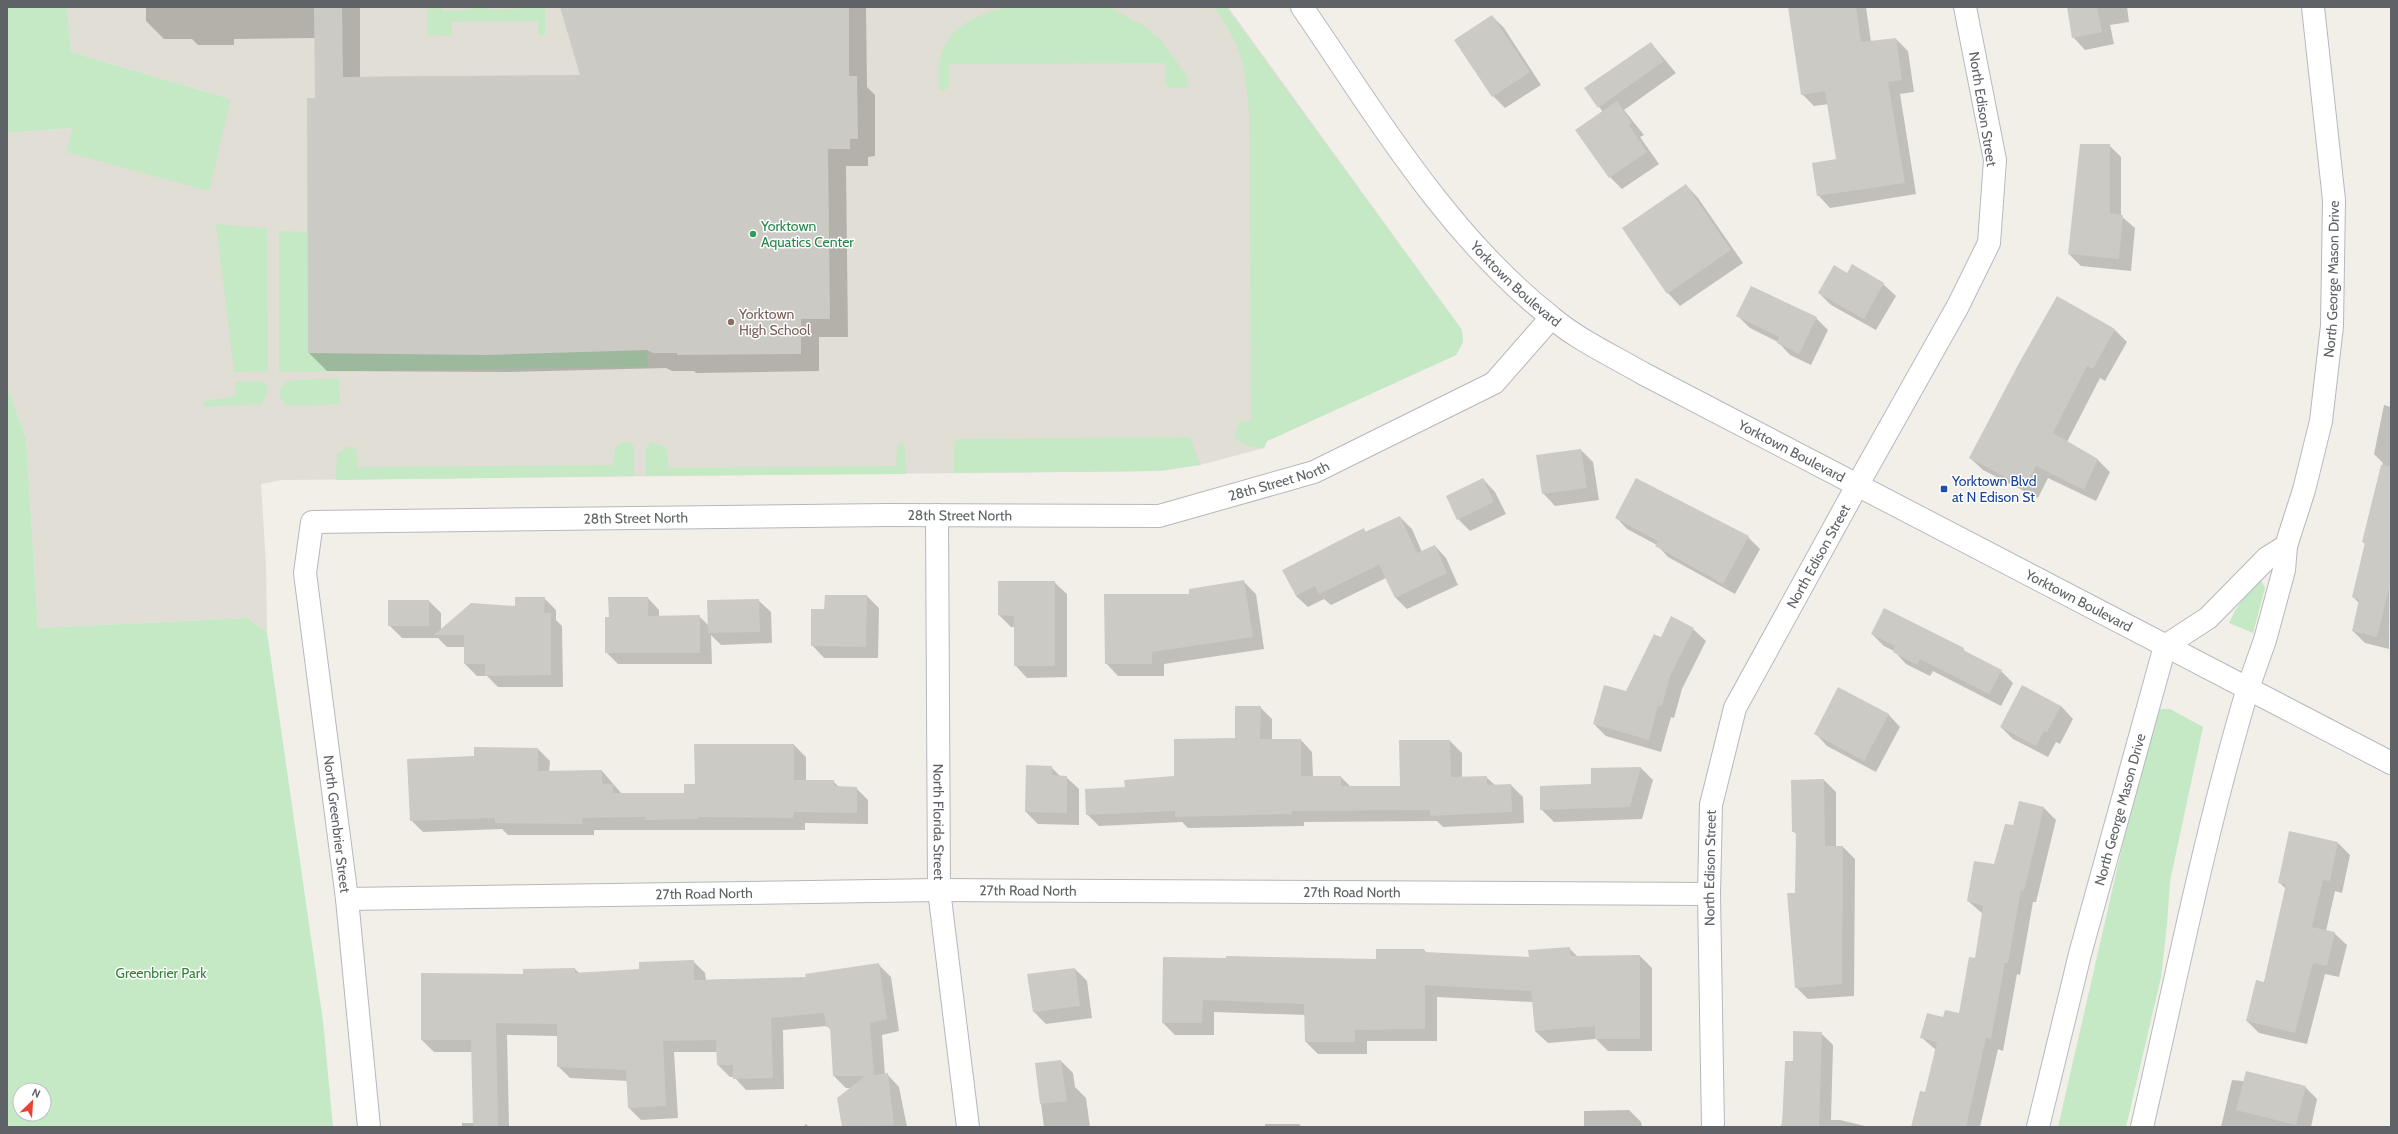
<svg xmlns="http://www.w3.org/2000/svg" width="2398" height="1134" font-family="Cabin,sans-serif">
<rect width="100%" height="100%" fill="#f1efe8"/>
<path fill="#e1ded6" d="M 67,7 L 1228,7 L 1462,330 L 1463,342 L 1456,355 L 1267,441 L 1264,448 L 1200,465 L 1161,471 L 282,480 L 261,484 L 266,564 L 267,632 L 248,618 L 38,628 L 26,438 L 7,386 L 7,133 L 74,128 L 66,152 L 231,99 L 71,52 Z"/>
<g fill="#c5e8c5" fill-rule="evenodd">
<path d="M 7,7 L 67,7 L 71,52 L 231,99 L 209,191 L 66,152 L 73,128 L 7,133 Z"/>
<path d="M 427,7 L 442,7 L 442,11 L 470,10 L 471,7 L 486,7 L 487,10 L 545,7 L 545,35 L 538,35 L 538,21 L 452,22 L 452,36 L 427,35 Z"/>
<path d="M 1007,7 L 1108,7 L 1143,25 L 1159,38 L 1186,74 L 1189,84 L 1186,88 L 1169,88 L 1166,84 L 1165,63 L 949,64 L 949,87 L 943,91 L 939,89 C 934,36 961,19 1007,7 Z"/>
<path d="M 1213,7 L 1226,7 L 1462,330 L 1463,342 L 1456,355 L 1267,441 L 1264,448 L 1248,446 L 1234,438 L 1239,422 L 1251,420 L 1249,113 C 1246,70 1241,41 1213,7 Z"/>
<path d="M 216,224 L 267,228 L 268,371 L 234,372 Z"/>
<path d="M 279,231 L 307,232 L 308,353 L 647,350 L 648,367 L 279,372 Z"/>
<path d="M 339,378 L 340,404 L 287,406 L 280,397 L 280,389 L 287,381 Z"/>
<path d="M 260,381 C 273,385 267,396 261,404 L 203,407 L 203,403 L 206,401 L 236,396 L 235,382 Z"/>
<path d="M 7,386 L 26,438 L 38,628 L 248,618 L 267,632 L 323,1021 L 333,1127 L 7,1127 ZM 20,1090 L 44,1090 L 44,1114 L 20,1114 Z"/>
<path d="M 1190,437 L 1200,465 L 1154,471 L 954,473 L 954,442 L 958,439 Z"/>
<path d="M 630,442 L 634,447 L 634,476 L 336,480 L 337,455 L 348,446 L 356,448 L 358,467 L 613,465 L 615,447 L 621,443 Z"/>
<path d="M 651,442 L 666,447 L 669,468 L 896,466 L 897,447 L 901,442 L 905,448 L 906,474 L 646,476 L 646,447 Z"/>
<path d="M 2261,580 L 2265,588 L 2253,633 L 2229,623 C 2237,605 2246,593 2261,580 Z"/>
<path d="M 2157,709 L 2170,709 L 2203,727 L 2170,881 L 2167,925 L 2161,977 L 2126,1127 L 2058,1127 L 2135,791 Z"/>
</g>
<g fill="#0003">
<path d="M 146,7 L 360,7 L 360,77 L 582,76 L 561,7 L 866,7 L 867,87 L 875,95 L 875,156 L 868,157 L 868,166 L 846,166 L 848,337 L 819,337 L 819,371 L 696,373 L 694,371 L 672,371 L 666,368 L 505,372 L 327,371 L 309,353 L 316,99 L 316,38 L 234,39 L 234,45 L 198,45 L 192,39 L 164,39 L 146,21 Z"/>
<path d="M 1789,7 L 1866,7 L 1871,42 L 1896,39 L 1908,51 L 1914,92 L 1900,94 L 1916,194 L 1830,208 L 1818,195 L 1838,160 L 1829,104 L 1814,106 L 1802,94 Z"/>
<path d="M 2068,7 L 2127,7 L 2129,22 L 2110,25 L 2114,44 L 2085,50 L 2073,37 Z"/>
<path d="M 1492,16 L 1504,28 L 1541,85 L 1505,108 L 1493,96 Z"/>
<path d="M 1651,43 L 1676,73 L 1624,110 L 1644,135 L 1640,137 L 1659,164 L 1622,189 L 1610,177 L 1603,112 L 1585,88 Z"/>
<path d="M 2109,145 L 2121,157 L 2121,216 L 2135,228 L 2131,271 L 2081,266 L 2069,254 Z"/>
<path d="M 1686,185 L 1698,198 L 1743,263 L 1680,306 L 1668,293 Z"/>
<path d="M 1848,274 L 1883,284 L 1896,296 L 1876,330 L 1831,305 L 1819,293 Z"/>
<path d="M 1738,316 L 1816,318 L 1828,330 L 1811,365 L 1790,355 L 1778,342 L 1750,328 Z"/>
<path d="M 2115,330 L 2127,342 L 2105,381 L 2100,378 L 2067,442 L 2098,460 L 2110,472 L 2096,501 L 2048,478 L 2038,498 L 1983,470 L 1970,458 Z"/>
<path d="M 2384,405 L 2391,407 L 2389,649 L 2365,643 L 2353,631 L 2359,603 L 2353,597 L 2365,544 L 2363,542 L 2383,463 L 2374,454 Z"/>
<path d="M 1581,450 L 1593,462 L 1599,500 L 1555,506 L 1543,493 Z"/>
<path d="M 1483,479 L 1495,492 L 1506,514 L 1470,531 L 1458,519 Z"/>
<path d="M 1400,517 L 1412,529 L 1422,552 L 1435,546 L 1446,558 L 1458,585 L 1407,609 L 1396,598 L 1386,578 L 1331,605 L 1324,599 L 1308,607 L 1296,596 L 1364,530 L 1366,532 Z"/>
<path d="M 1616,517 L 1748,537 L 1760,549 L 1735,594 L 1668,557 L 1657,545 L 1627,529 Z"/>
<path d="M 1054,582 L 1067,594 L 1067,677 L 1027,678 L 1015,665 L 1015,627 L 1011,627 L 999,615 Z"/>
<path d="M 1244,582 L 1256,594 L 1264,649 L 1164,664 L 1164,676 L 1118,676 L 1106,663 L 1190,595 Z"/>
<path d="M 826,596 L 867,596 L 879,608 L 878,658 L 824,658 L 812,645 L 825,610 Z"/>
<path d="M 544,598 L 556,610 L 556,620 L 562,626 L 563,687 L 498,687 L 487,676 L 477,676 L 465,664 L 465,647 L 447,647 L 438,638 L 402,638 L 389,625 L 429,601 L 441,613 L 441,630 Z"/>
<path d="M 648,598 L 659,610 L 659,617 L 699,616 L 709,626 L 758,600 L 771,612 L 772,643 L 721,645 L 711,635 L 712,664 L 618,664 L 606,652 L 610,618 Z"/>
<path d="M 1693,629 L 1706,641 L 1682,689 L 1674,718 L 1671,717 L 1661,752 L 1606,736 L 1594,724 Z"/>
<path d="M 1872,634 L 1963,649 L 1968,654 L 2001,671 L 2013,683 L 2001,706 L 1933,671 L 1930,676 L 1906,664 L 1894,651 L 1884,646 Z"/>
<path d="M 2061,706 L 2073,719 L 2060,744 L 2056,742 L 2048,757 L 2013,739 L 2001,727 Z"/>
<path d="M 1260,707 L 1272,719 L 1272,740 L 1301,740 L 1312,752 L 1313,777 L 1341,777 L 1351,787 L 1401,787 L 1450,741 L 1462,753 L 1462,778 L 1486,777 L 1496,786 L 1511,785 L 1523,797 L 1524,823 L 1443,827 L 1437,821 L 1304,822 L 1304,826 L 1188,828 L 1182,822 L 1099,826 L 1087,814 L 1126,788 L 1175,777 L 1236,739 Z"/>
<path d="M 1888,714 L 1900,727 L 1876,772 L 1827,746 L 1815,733 Z"/>
<path d="M 695,745 L 794,745 L 806,757 L 806,781 L 833,781 L 839,787 L 856,788 L 868,800 L 868,824 L 805,823 L 805,830 L 594,830 L 594,835 L 508,835 L 502,829 L 423,832 L 411,820 L 475,757 L 538,749 L 550,761 L 549,772 L 602,771 L 622,794 L 685,794 L 696,785 Z"/>
<path d="M 1051,767 L 1061,777 L 1066,777 L 1079,789 L 1079,825 L 1038,824 L 1026,812 Z"/>
<path d="M 1641,768 L 1653,780 L 1642,819 L 1554,822 L 1541,809 L 1592,785 L 1592,769 Z"/>
<path d="M 1824,780 L 1836,792 L 1836,847 L 1843,847 L 1855,859 L 1854,996 L 1808,999 L 1796,987 L 1797,835 L 1793,831 Z"/>
<path d="M 2044,808 L 2056,820 L 2036,902 L 2033,902 L 2020,975 L 2017,974 L 2003,1051 L 1998,1049 L 1980,1127 L 1912,1127 L 1926,1093 L 1936,1050 L 1921,1037 L 1943,1018 L 1960,1014 L 1976,959 L 1983,914 L 1968,901 L 1995,866 L 2014,827 Z"/>
<path d="M 2338,843 L 2350,855 L 2342,893 L 2335,891 L 2326,931 L 2334,933 L 2347,945 L 2339,977 L 2325,974 L 2307,1044 L 2259,1033 L 2247,1021 L 2264,983 L 2286,889 L 2279,882 Z"/>
<path d="M 1569,948 L 1578,957 L 1640,956 L 1652,968 L 1652,1051 L 1608,1051 L 1596,1039 L 1548,1043 L 1535,1031 L 1533,1002 L 1437,997 L 1437,1041 L 1367,1041 L 1367,1054 L 1318,1054 L 1306,1042 L 1306,1015 L 1214,1012 L 1214,1035 L 1175,1035 L 1163,1023 L 1164,958 L 1378,960 L 1424,950 L 1427,953 L 1530,958 Z"/>
<path d="M 693,961 L 705,973 L 706,980 L 807,978 L 879,965 L 891,977 L 899,1031 L 882,1035 L 885,1075 L 887,1074 L 899,1087 L 907,1127 L 843,1127 L 838,1099 L 852,1088 L 846,1088 L 834,1076 L 831,1030 L 827,1026 L 783,1030 L 784,1089 L 746,1090 L 734,1077 L 730,1077 L 718,1065 L 718,1052 L 674,1052 L 678,1118 L 641,1120 L 629,1108 L 628,1081 L 570,1078 L 558,1066 L 558,1036 L 507,1035 L 509,1127 L 462,1127 L 462,1123 L 474,1123 L 472,1052 L 434,1052 L 422,1040 L 524,975 L 575,969 L 579,973 L 640,970 Z"/>
<path d="M 1075,969 L 1087,981 L 1092,1018 L 1046,1024 L 1034,1012 Z"/>
<path d="M 1821,1033 L 1833,1045 L 1831,1120 L 1840,1120 L 1869,1127 L 1781,1127 L 1794,1062 Z"/>
<path d="M 1061,1061 L 1073,1073 L 1075,1087 L 1086,1098 L 1090,1127 L 1044,1127 L 1036,1064 Z"/>
<path d="M 2232,1080 L 2305,1087 L 2317,1099 L 2311,1127 L 2221,1127 Z"/>
<path d="M 1629,1110 L 1641,1122 L 1642,1127 L 1584,1127 L 1584,1111 Z"/>
<path d="M 806,1124 L 809,1127 L 803,1127 Z"/>
<path d="M 1265,1124 L 1299,1124 L 1302,1127 L 1265,1127 Z"/>
</g>
<g fill="#cccac5">
<path d="M 314,7 L 342,7 L 343,77 L 580,75 L 560,7 L 849,7 L 849,76 L 857,76 L 858,139 L 850,139 L 850,149 L 828,149 L 830,319 L 801,319 L 801,354 L 677,355 L 677,353 L 653,353 L 647,350 L 486,355 L 308,353 L 307,98 L 315,98 Z"/>
<path d="M 1788,7 L 1856,7 L 1861,42 L 1896,38 L 1902,80 L 1888,82 L 1905,183 L 1817,196 L 1812,163 L 1836,159 L 1825,91 L 1801,95 Z"/>
<path d="M 2067,7 L 2097,7 L 2102,32 L 2072,38 Z"/>
<path d="M 1492,15 L 1530,72 L 1492,97 L 1454,40 Z"/>
<path d="M 1651,42 L 1664,61 L 1598,108 L 1584,88 Z"/>
<path d="M 1617,101 L 1632,123 L 1629,125 L 1647,152 L 1609,178 L 1575,130 Z"/>
<path d="M 2080,144 L 2110,144 L 2110,213 L 2123,215 L 2119,259 L 2068,254 Z"/>
<path d="M 1686,184 L 1731,250 L 1667,294 L 1622,228 Z"/>
<path d="M 1852,264 L 1884,283 L 1864,319 L 1818,293 L 1834,265 L 1847,273 Z"/>
<path d="M 1751,286 L 1817,317 L 1799,354 L 1777,343 L 1779,337 L 1736,316 Z"/>
<path d="M 2057,296 L 2115,329 L 2093,369 L 2087,366 L 2053,433 L 2098,459 L 2084,490 L 2036,466 L 2025,487 L 1969,458 L 2018,365 Z"/>
<path d="M 1581,449 L 1587,488 L 1542,494 L 1536,455 Z"/>
<path d="M 2381,465 L 2391,466 L 2391,580 L 2377,637 L 2352,631 L 2359,600 L 2352,597 L 2365,543 L 2362,542 Z"/>
<path d="M 1483,478 L 1494,502 L 1457,520 L 1446,496 Z"/>
<path d="M 1636,478 L 1749,536 L 1723,584 L 1655,546 L 1658,541 L 1615,518 Z"/>
<path d="M 1400,516 L 1417,553 L 1435,545 L 1447,573 L 1395,598 L 1379,565 L 1319,594 L 1315,586 L 1296,596 L 1282,570 L 1364,528 L 1365,532 Z"/>
<path d="M 1244,580 L 1253,637 L 1152,652 L 1152,664 L 1105,664 L 1104,594 L 1189,594 L 1189,589 Z"/>
<path d="M 998,581 L 1055,581 L 1055,666 L 1014,666 L 1014,616 L 998,615 Z"/>
<path d="M 825,595 L 867,595 L 866,647 L 811,646 L 811,609 L 824,609 Z"/>
<path d="M 515,597 L 545,597 L 544,613 L 551,613 L 551,675 L 485,676 L 485,664 L 464,664 L 464,635 L 434,635 L 471,603 L 515,606 Z"/>
<path d="M 608,597 L 648,597 L 648,616 L 700,615 L 700,653 L 605,653 L 605,617 L 609,617 Z"/>
<path d="M 759,599 L 760,632 L 708,633 L 707,600 Z"/>
<rect x="388" y="600" width="41" height="26"/>
<path d="M 1884,608 L 1964,648 L 1963,650 L 2002,670 L 1989,694 L 1920,659 L 1917,665 L 1893,652 L 1895,646 L 1871,634 Z"/>
<path d="M 1671,616 L 1694,628 L 1670,676 L 1662,706 L 1658,706 L 1649,740 L 1593,724 L 1604,685 L 1626,691 L 1654,634 L 1661,637 Z"/>
<path d="M 2022,685 L 2061,706 L 2047,732 L 2044,731 L 2036,746 L 2000,727 Z"/>
<path d="M 1838,687 L 1889,714 L 1864,761 L 1814,734 Z"/>
<path d="M 1235,706 L 1261,706 L 1260,739 L 1301,739 L 1301,776 L 1341,776 L 1341,786 L 1400,786 L 1399,740 L 1450,740 L 1451,777 L 1487,776 L 1487,785 L 1511,784 L 1512,812 L 1430,816 L 1430,810 L 1292,811 L 1292,814 L 1175,817 L 1175,811 L 1086,815 L 1085,789 L 1125,787 L 1124,780 L 1174,776 L 1174,739 L 1235,738 Z"/>
<path d="M 694,744 L 794,744 L 794,780 L 834,780 L 834,786 L 857,787 L 857,813 L 794,812 L 793,818 L 698,817 L 698,819 L 645,820 L 645,817 L 582,818 L 582,824 L 495,823 L 495,818 L 410,821 L 407,759 L 474,756 L 474,747 L 538,748 L 538,771 L 602,770 L 602,784 L 613,784 L 613,793 L 684,793 L 684,784 L 695,784 Z"/>
<path d="M 1026,765 L 1052,766 L 1052,775 L 1067,776 L 1067,813 L 1025,812 Z"/>
<path d="M 1641,767 L 1630,807 L 1540,810 L 1540,786 L 1591,784 L 1591,768 Z"/>
<path d="M 1824,779 L 1825,846 L 1843,846 L 1842,984 L 1795,988 L 1787,893 L 1795,893 L 1796,832 L 1792,832 L 1791,780 Z"/>
<path d="M 2019,801 L 2044,807 L 2024,891 L 2021,890 L 2008,963 L 2005,963 L 1991,1039 L 1986,1038 L 1966,1127 L 1911,1127 L 1920,1091 L 1925,1092 L 1937,1042 L 1920,1038 L 1927,1013 L 1943,1017 L 1945,1010 L 1959,1013 L 1969,957 L 1975,958 L 1983,906 L 1967,901 L 1974,861 L 1994,864 L 2005,824 L 2013,825 Z"/>
<path d="M 2289,831 L 2338,842 L 2330,881 L 2323,880 L 2312,927 L 2335,932 L 2327,966 L 2313,963 L 2295,1033 L 2246,1021 L 2256,980 L 2264,982 L 2286,884 L 2278,883 Z"/>
<path d="M 1570,947 L 1571,956 L 1640,955 L 1640,1039 L 1595,1039 L 1595,1026 L 1535,1031 L 1531,991 L 1425,985 L 1425,1029 L 1355,1030 L 1355,1042 L 1305,1042 L 1304,1004 L 1203,1000 L 1202,1023 L 1162,1023 L 1163,957 L 1226,958 L 1226,956 L 1376,959 L 1376,949 L 1424,949 L 1424,952 L 1529,957 L 1528,950 Z"/>
<path d="M 694,960 L 694,980 L 806,977 L 805,974 L 879,963 L 887,1019 L 870,1023 L 874,1075 L 888,1073 L 894,1125 L 842,1127 L 837,1098 L 865,1076 L 833,1076 L 830,1027 L 826,1027 L 824,1013 L 771,1018 L 773,1078 L 733,1079 L 733,1065 L 717,1065 L 716,1040 L 663,1041 L 666,1106 L 628,1108 L 626,1070 L 557,1067 L 557,1024 L 496,1023 L 498,1127 L 473,1127 L 471,1040 L 421,1040 L 421,973 L 523,974 L 523,969 L 575,968 L 575,973 L 639,969 L 639,962 Z"/>
<path d="M 1075,968 L 1080,1006 L 1033,1012 L 1027,974 Z"/>
<path d="M 1793,1031 L 1822,1032 L 1819,1127 L 1782,1127 L 1785,1061 L 1793,1061 Z"/>
<path d="M 1061,1060 L 1067,1101 L 1040,1104 L 1035,1063 Z"/>
<path d="M 2246,1071 L 2306,1086 L 2296,1125 L 2236,1110 Z"/>
</g>
<g fill="none" stroke-linecap="round" stroke-linejoin="round">
<g stroke="#b5b8bc" stroke-width="24">
<g id="street">
<path id="s1" d="M 937,515 L 939,890 L 968,1127"/>
<path d="M 2165,646 L 2208,618 L 2267,558 L 2286,546"/>
<path id="s2" d="M 2248,688 L 2265,640 L 2284,570 L 2286,546 L 2304,490 L 2321,421 L 2332,326 L 2334,200 L 2313,7"/>
<path id="s3" d="M 347,899 L 939,890 L 1709,894"/>
<path id="s4" d="M 369,1127 L 347,899 L 305,573 L 312,522 L 887,515 L 1159,516 L 1314,472 L 1494,383 L 1551,318"/>
<path id="s5" d="M 1713,1127 L 1709,894 L 1711,805 L 1735,708 L 1858,484"/>
</g>
</g>
<g stroke="#b6babf" stroke-width="24">
<g id="secondary">
<path id="s6" d="M 1302,7 C 1377,116 1446,234 1551,317 C 1578,340 1613,356 1644,374 L 2391,763"/>
<path d="M 1858,484 L 1958,306 L 1989,243 L 1995,160 L 1965,7"/>
<path id="s7" d="M 2038,1127 L 2080,954 L 2165,646"/>
<path d="M 2142,1127 C 2176,980 2205,832 2248,688"/>
</g>
</g>
<use href="#street" stroke="#fff" stroke-width="22"/>
<use href="#secondary" stroke="#fff" stroke-width="22"/>
</g>
<circle fill="#2e9e5b" stroke="#fff" stroke-width="1.5" cx="753" cy="234" r="4"/>
<circle fill="#8d6e63" stroke="#fff" stroke-width="1.5" cx="731" cy="322" r="4"/>
<rect fill="#1a4fb4" stroke="#fff" stroke-width="1.5" x="1940" y="485" width="8" height="8" rx="2"/>
<g text-anchor="middle" stroke-width="3" stroke-linejoin="round" paint-order="stroke">
<g font-size="14" fill="#5f6368" stroke="#fff">
<text transform="translate(1983 109) rotate(81)" y="5">North Edison Street</text>
<text dy="5" stroke="none"><textPath href="#s2" startOffset="420">North George Mason Drive</textPath></text>
<text dy="5" stroke="none"><textPath href="#s6" startOffset="351">Yorktown Boulevard</textPath></text>
<text dy="5" stroke="none"><textPath href="#s6" startOffset="675">Yorktown Boulevard</textPath></text>
<text dy="5" stroke="none"><textPath href="#s4" startOffset="1581">28th Street North</textPath></text>
<text dy="5" stroke="none"><textPath href="#s4" startOffset="1257">28th Street North</textPath></text>
<text dy="5" stroke="none"><textPath href="#s4" startOffset="933">28th Street North</textPath></text>
<text dy="5" stroke="none"><textPath href="#s5" startOffset="595">North Edison Street</textPath></text>
<text dy="5" stroke="none"><textPath href="#s6" startOffset="999">Yorktown Boulevard</textPath></text>
<text dy="5" stroke="none"><textPath href="#s7" startOffset="328">North George Mason Drive</textPath></text>
<text dy="5" stroke="none"><textPath href="#s1" startOffset="307">North Florida Street</textPath></text>
<text transform="translate(337 824) rotate(83)" y="5">North Greenbrier Street</text>
<text dy="5" stroke="none"><textPath href="#s5" startOffset="259">North Edison Street</textPath></text>
<text dy="5" stroke="none"><textPath href="#s3" startOffset="681">27th Road North</textPath></text>
<text dy="5" stroke="none"><textPath href="#s3" startOffset="1005">27th Road North</textPath></text>
<text dy="5" stroke="none"><textPath href="#s3" startOffset="357">27th Road North</textPath></text>
</g>
<g font-size="14" fill="#27864d" stroke="#fff" text-anchor="start">
<text x="761" y="231">Yorktown<tspan x="761" dy="16">Aquatics Center</tspan></text>
</g>
<g font-size="14" fill="#785e54" stroke="#fff" text-anchor="start">
<text x="739" y="319">Yorktown<tspan x="739" dy="16">High School</tspan></text>
</g>
<g font-size="14" fill="#164399" stroke="#fff" text-anchor="start">
<text x="1952" y="486">Yorktown Blvd<tspan x="1952" dy="16">at N Edison St</tspan></text>
</g>
<g font-size="14" fill="#348238" stroke="#fff">
<text x="161" y="978">Greenbrier Park</text>
</g>
</g>
<rect width="2398" height="1134" fill="none" stroke="#5f6368" stroke-width="16"/>
<g transform="translate(32 1102) rotate(25)"><circle r="19" fill="#ffffff" stroke="#bfc1c3"/>
<path d="M0-3L7 15L0 10L-7 15Z" fill="#ea4335"/>
<text y="-6" font-size="11" font-weight="bold" text-anchor="middle" fill="#5f6368">N</text>
</g>
</svg>
